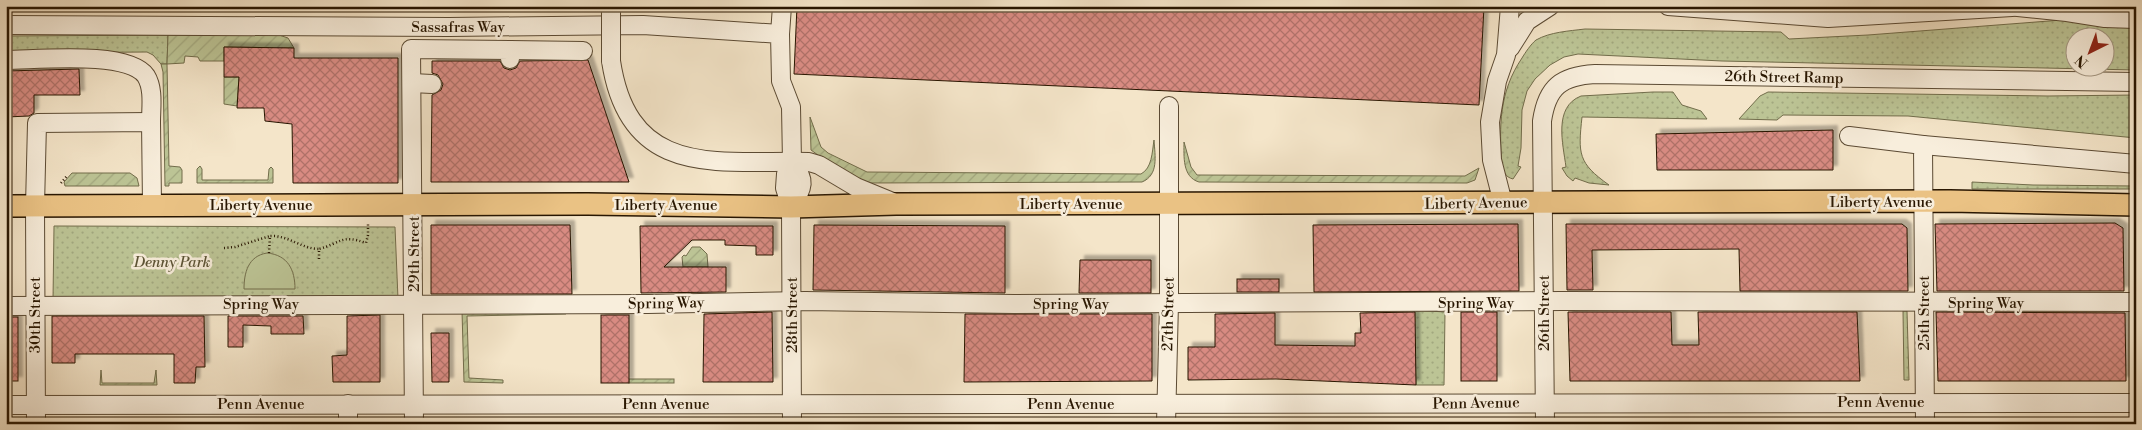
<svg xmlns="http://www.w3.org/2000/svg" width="2142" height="430" font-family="'Libre Bodoni',serif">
<defs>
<pattern id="grass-dots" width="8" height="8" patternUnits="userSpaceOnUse" patternTransform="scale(1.25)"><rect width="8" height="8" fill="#bcc495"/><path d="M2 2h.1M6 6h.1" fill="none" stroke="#a2a87f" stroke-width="1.8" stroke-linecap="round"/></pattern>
<pattern id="garden-furrows" width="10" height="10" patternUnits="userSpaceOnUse" patternTransform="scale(1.25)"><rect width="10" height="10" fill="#bcc495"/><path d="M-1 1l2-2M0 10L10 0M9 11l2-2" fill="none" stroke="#a2a87f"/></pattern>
<pattern id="building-cross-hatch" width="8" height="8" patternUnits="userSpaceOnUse" patternTransform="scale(1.25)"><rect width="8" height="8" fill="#d88b82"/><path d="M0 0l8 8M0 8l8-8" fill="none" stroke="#af7168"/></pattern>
<filter id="shadow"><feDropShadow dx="4.5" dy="-4.5" stdDeviation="1" flood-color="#0004"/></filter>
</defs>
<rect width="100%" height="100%" fill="#f4e5c9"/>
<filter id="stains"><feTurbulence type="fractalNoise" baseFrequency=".004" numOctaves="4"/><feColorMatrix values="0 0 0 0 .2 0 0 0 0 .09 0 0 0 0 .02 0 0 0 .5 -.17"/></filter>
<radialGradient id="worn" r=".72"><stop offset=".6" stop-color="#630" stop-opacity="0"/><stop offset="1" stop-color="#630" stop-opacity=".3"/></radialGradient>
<g fill="url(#grass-dots)" stroke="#726d4b" fill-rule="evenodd">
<path d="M 2075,19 L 2136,25 L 2136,70 L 1722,61 L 1578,54 L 1564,57 L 1550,65 L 1535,79 L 1527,91 L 1522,110 L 1521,148 L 1518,166 L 1521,167 L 1513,179 C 1505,177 1504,172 1502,165 C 1499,126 1499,92 1522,58 C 1525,53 1531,44 1536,40 C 1550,32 1569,31 1585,29 L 1781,32 L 1789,39 L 1868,35 ZM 2074,38 L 2104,38 L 2104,68 L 2074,68 Z"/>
<path d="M 168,35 L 167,64 L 161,64 L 153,55 L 147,52 L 6,53 L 6,36 Z"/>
<path d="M 1653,92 L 1673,92 L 1682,105 L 1701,111 L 1707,119 L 1582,117 C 1578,154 1578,163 1609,185 L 1589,183 L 1575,178 L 1573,181 L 1567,176 L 1562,168 L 1566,167 C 1563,144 1553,107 1581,96 Z"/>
<path d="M 1768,92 L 2048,96 L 2136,95 L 2136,138 L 1908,116 L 1783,115 L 1777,120 L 1739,119 L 1760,96 Z"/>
<path d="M 1972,182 L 2033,185 L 2136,186 L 2136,189 L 1972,189 Z"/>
<path d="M 54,226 L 395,227 L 398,299 L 53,300 Z"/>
<path d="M 1414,310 L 1445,312 L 1444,385 L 1416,385 Z"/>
<path d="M 1903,311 L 1907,311 L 1909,380 L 1904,380 Z"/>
</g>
<g fill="url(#garden-furrows)" stroke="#726d4b">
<path d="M 168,35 L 279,35 L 288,38 L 294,48 L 224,47 L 224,61 L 200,61 L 198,57 L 185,56 L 184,63 L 167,64 L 169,166 L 180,167 L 182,170 L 182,183 L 169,183 L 169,186 L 165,186 L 163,72 L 161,64 L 167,64 Z"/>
<path d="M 224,77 L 239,77 L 237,106 L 224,104 Z"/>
<path d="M 810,117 L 821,147 L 828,153 L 867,172 L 1141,174 C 1152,168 1152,153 1154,140 C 1155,156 1159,175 1142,182 L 869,183 L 833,166 L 811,150 Z"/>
<path d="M 1184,142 L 1191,167 L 1197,175 L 1465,176 L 1479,168 L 1475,180 L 1467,183 L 1199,182 C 1182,177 1184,156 1184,142 Z"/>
<path d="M 200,166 L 202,169 L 202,180 L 268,180 L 269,169 L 271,167 L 273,169 L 273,183 L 197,183 L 197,169 Z"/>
<path d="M 72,173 L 130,173 L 137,178 L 139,186 L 65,186 L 64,182 Z"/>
<path d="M 692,247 L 700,247 L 707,254 L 708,267 L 683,267 L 682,257 L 684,255 L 686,256 Z"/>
<path d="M 462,311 L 566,311 L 566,314 L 467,316 L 469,378 L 503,380 L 503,383 L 464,382 Z"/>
<path d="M 101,370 L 102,383 L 154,383 L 156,370 L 157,385 L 100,385 Z"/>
<rect x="629" y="379" width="45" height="4"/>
</g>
<path fill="#bcc495" stroke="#726d4b" d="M 267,253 C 288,255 295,270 295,289 L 244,289 C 244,273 248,256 267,253 Z"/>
<g fill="url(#building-cross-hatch)" stroke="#281601" filter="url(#shadow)">
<path d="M 797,6 L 1484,6 L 1479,105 L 794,74 Z"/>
<path d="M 224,47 L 294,48 L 294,58 L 398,58 L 398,183 L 293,183 L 292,124 L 265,121 L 264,108 L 237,108 L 239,77 L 224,77 Z"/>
<path d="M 588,60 L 629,182 L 431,182 L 432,95 L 441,90 L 443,84 L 438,75 L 432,73 L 432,61 L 500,61 L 504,68 L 510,70 L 516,68 L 520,61 Z"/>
<path d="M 79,69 L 80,95 L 34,95 L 34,113 L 29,116 L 6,117 L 6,71 Z"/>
<path d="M 1833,130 L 1833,170 L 1657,170 L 1656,134 Z"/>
<path d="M 2115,223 L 2123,228 L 2124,291 L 1937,291 L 1935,224 Z"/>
<path d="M 1518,224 L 1519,291 L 1314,292 L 1313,225 Z"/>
<path d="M 1566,224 L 1902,224 L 1907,228 L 1908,291 L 1740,291 L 1739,249 L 1592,250 L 1593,290 L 1567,290 Z"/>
<path d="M 431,225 L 570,225 L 572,294 L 431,294 Z"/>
<path d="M 814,225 L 1005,226 L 1005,293 L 813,290 Z"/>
<path d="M 640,226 L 773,226 L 773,255 L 756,255 L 756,246 L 725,245 L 725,240 L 692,240 L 664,267 L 726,267 L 726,292 L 641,293 Z"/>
<path d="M 1080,260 L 1151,260 L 1151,293 L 1079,293 Z"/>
<rect x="1237" y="279" width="42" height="13"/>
<path d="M 772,312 L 773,382 L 703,382 L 704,314 Z"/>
<path d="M 1415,312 L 1416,385 L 1276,379 L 1188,380 L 1188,347 L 1215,347 L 1215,314 L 1275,313 L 1275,345 L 1355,346 L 1355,333 L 1361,333 L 1360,313 Z"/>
<rect x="1461" y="312" width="36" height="69"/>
<path d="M 1568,312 L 1671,312 L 1672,345 L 1699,345 L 1698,312 L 1857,312 L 1860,381 L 1570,381 Z"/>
<path d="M 1936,312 L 2125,313 L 2126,381 L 1938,381 Z"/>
<path d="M 965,314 L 1152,314 L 1152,381 L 964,382 Z"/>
<path d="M 380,315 L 380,382 L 333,382 L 332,356 L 347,355 L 347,316 Z"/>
<rect x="601" y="315" width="28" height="68"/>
<path d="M 52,316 L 204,316 L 205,367 L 196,367 L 195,383 L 174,383 L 174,354 L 75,354 L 75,363 L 52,363 Z"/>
<path d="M 228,316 L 303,316 L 304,334 L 271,334 L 271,326 L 243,325 L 243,347 L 228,347 Z"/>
<rect x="6" y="317" width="12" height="64"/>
<path d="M 431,333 L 449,333 L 449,382 L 432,382 Z"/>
</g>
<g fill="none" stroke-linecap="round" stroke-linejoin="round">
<g stroke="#5b4a33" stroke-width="20">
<g id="minor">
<path d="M 1668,6 L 1828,18 L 2012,7"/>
<path d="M 2008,6 L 2067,12 L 2105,18 L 2136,19"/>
<path d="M 6,25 L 449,27 L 643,25 L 780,34 L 781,81 L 791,107 L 792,162 L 786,174 L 785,188 L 791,207 L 792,424"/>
<path d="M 780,34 L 782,6"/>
<path d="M 1510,48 L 1527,21 L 1550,6"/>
<path d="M 510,50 L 583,51"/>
<path d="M 6,60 C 36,60 128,50 146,76 C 154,89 151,107 151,122"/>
<path d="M 611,61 C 629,180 718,160 809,162 L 819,165 L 856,187 L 895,203"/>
<path d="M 412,83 L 432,84"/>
<path d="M 1849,136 L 1923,145 L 1925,424"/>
<path d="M 1923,145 L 2136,164"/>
<path d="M 1503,203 L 1492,160 L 1490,122 L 1497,81 L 1506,55 L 1510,6"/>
<path d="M 791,207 C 803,187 807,181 792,162"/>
<path d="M 6,306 L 648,304 L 805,301 L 1014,304 L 1563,301 L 2136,302"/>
<path d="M 348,404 L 348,424"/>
<path d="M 6,405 L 2136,403"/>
<path d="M 36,424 L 35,206 L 37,123 L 151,122 L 152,205"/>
<path d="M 414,424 L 411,49 L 510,50 L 510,59"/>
<path d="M 1166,424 L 1169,303 L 1169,106"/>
<path d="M 1545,424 L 1542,121 C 1547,87 1561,76 1595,74 L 2136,82"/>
</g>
</g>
<g stroke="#281601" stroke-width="24">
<path id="major" d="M 6,206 L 588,204 L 791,207 L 896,204 L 1950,201 L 2136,205"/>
</g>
<g stroke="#281601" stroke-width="2.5" stroke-dasharray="1 2.5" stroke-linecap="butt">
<path d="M 61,183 L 67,176"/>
<path d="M 224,248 L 235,247 L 270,236"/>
<path d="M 269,253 L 270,236 C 288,235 302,249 319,249"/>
<path d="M 319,259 L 319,249 C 341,243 341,234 366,243 L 368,235 L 368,223"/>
</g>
<use href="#minor" stroke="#f8eedc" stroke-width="18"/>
<use href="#major" stroke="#eac284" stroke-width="21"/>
<g stroke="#5b4a33" stroke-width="20" stroke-linecap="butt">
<path id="minor-bridge" d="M 611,6 L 611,61"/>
</g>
<use href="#minor-bridge" stroke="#f8eedc" stroke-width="18"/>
</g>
<g text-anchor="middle" stroke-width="5" stroke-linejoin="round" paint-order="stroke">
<g font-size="15" fill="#281601" stroke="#f8eedc">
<text x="458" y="32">Sassafras Way</text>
<text transform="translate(1784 77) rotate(1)" y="5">26th Street Ramp</text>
<text x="1881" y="207">Liberty Avenue</text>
<text transform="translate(1476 203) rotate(-1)" y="5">Liberty Avenue</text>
<text x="1071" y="209">Liberty Avenue</text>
<text x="261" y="210">Liberty Avenue</text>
<text x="666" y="210">Liberty Avenue</text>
<text transform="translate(414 254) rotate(-90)" y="5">29th Street</text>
<text transform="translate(666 303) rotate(-1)" y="5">Spring Way</text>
<text x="1476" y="308">Spring Way</text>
<text x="1986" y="308">Spring Way</text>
<text x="261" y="309">Spring Way</text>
<text x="1071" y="309">Spring Way</text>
<text transform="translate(1544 313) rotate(-90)" y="5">26th Street</text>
<text transform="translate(1924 313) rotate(-90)" y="5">25th Street</text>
<text transform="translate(1168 314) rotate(-89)" y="5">27th Street</text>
<text transform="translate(35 315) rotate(-90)" y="5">30th Street</text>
<text transform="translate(792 315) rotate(-90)" y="5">28th Street</text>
<text x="1881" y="407">Penn Avenue</text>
<text transform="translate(1476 403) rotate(-1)" y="5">Penn Avenue</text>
<text x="261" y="409">Penn Avenue</text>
<text x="666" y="409">Penn Avenue</text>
<text x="1071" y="409">Penn Avenue</text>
</g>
<g font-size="15" font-style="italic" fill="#5c5335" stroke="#f8eedc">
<text x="172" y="267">Denny Park</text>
</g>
</g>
<rect width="2142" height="430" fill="none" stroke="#f4e5c9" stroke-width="25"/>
<rect x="8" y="8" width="2127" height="415" fill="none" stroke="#281601" stroke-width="2.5"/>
<rect x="12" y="12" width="2117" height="405" fill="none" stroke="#281601"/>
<g transform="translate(2090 52) rotate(222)"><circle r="24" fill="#f8eedc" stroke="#a59884"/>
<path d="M0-4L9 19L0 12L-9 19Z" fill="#8f2418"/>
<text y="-8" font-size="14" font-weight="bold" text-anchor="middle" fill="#281601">N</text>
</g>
<rect width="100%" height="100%" filter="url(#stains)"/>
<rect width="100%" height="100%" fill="url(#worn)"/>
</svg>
